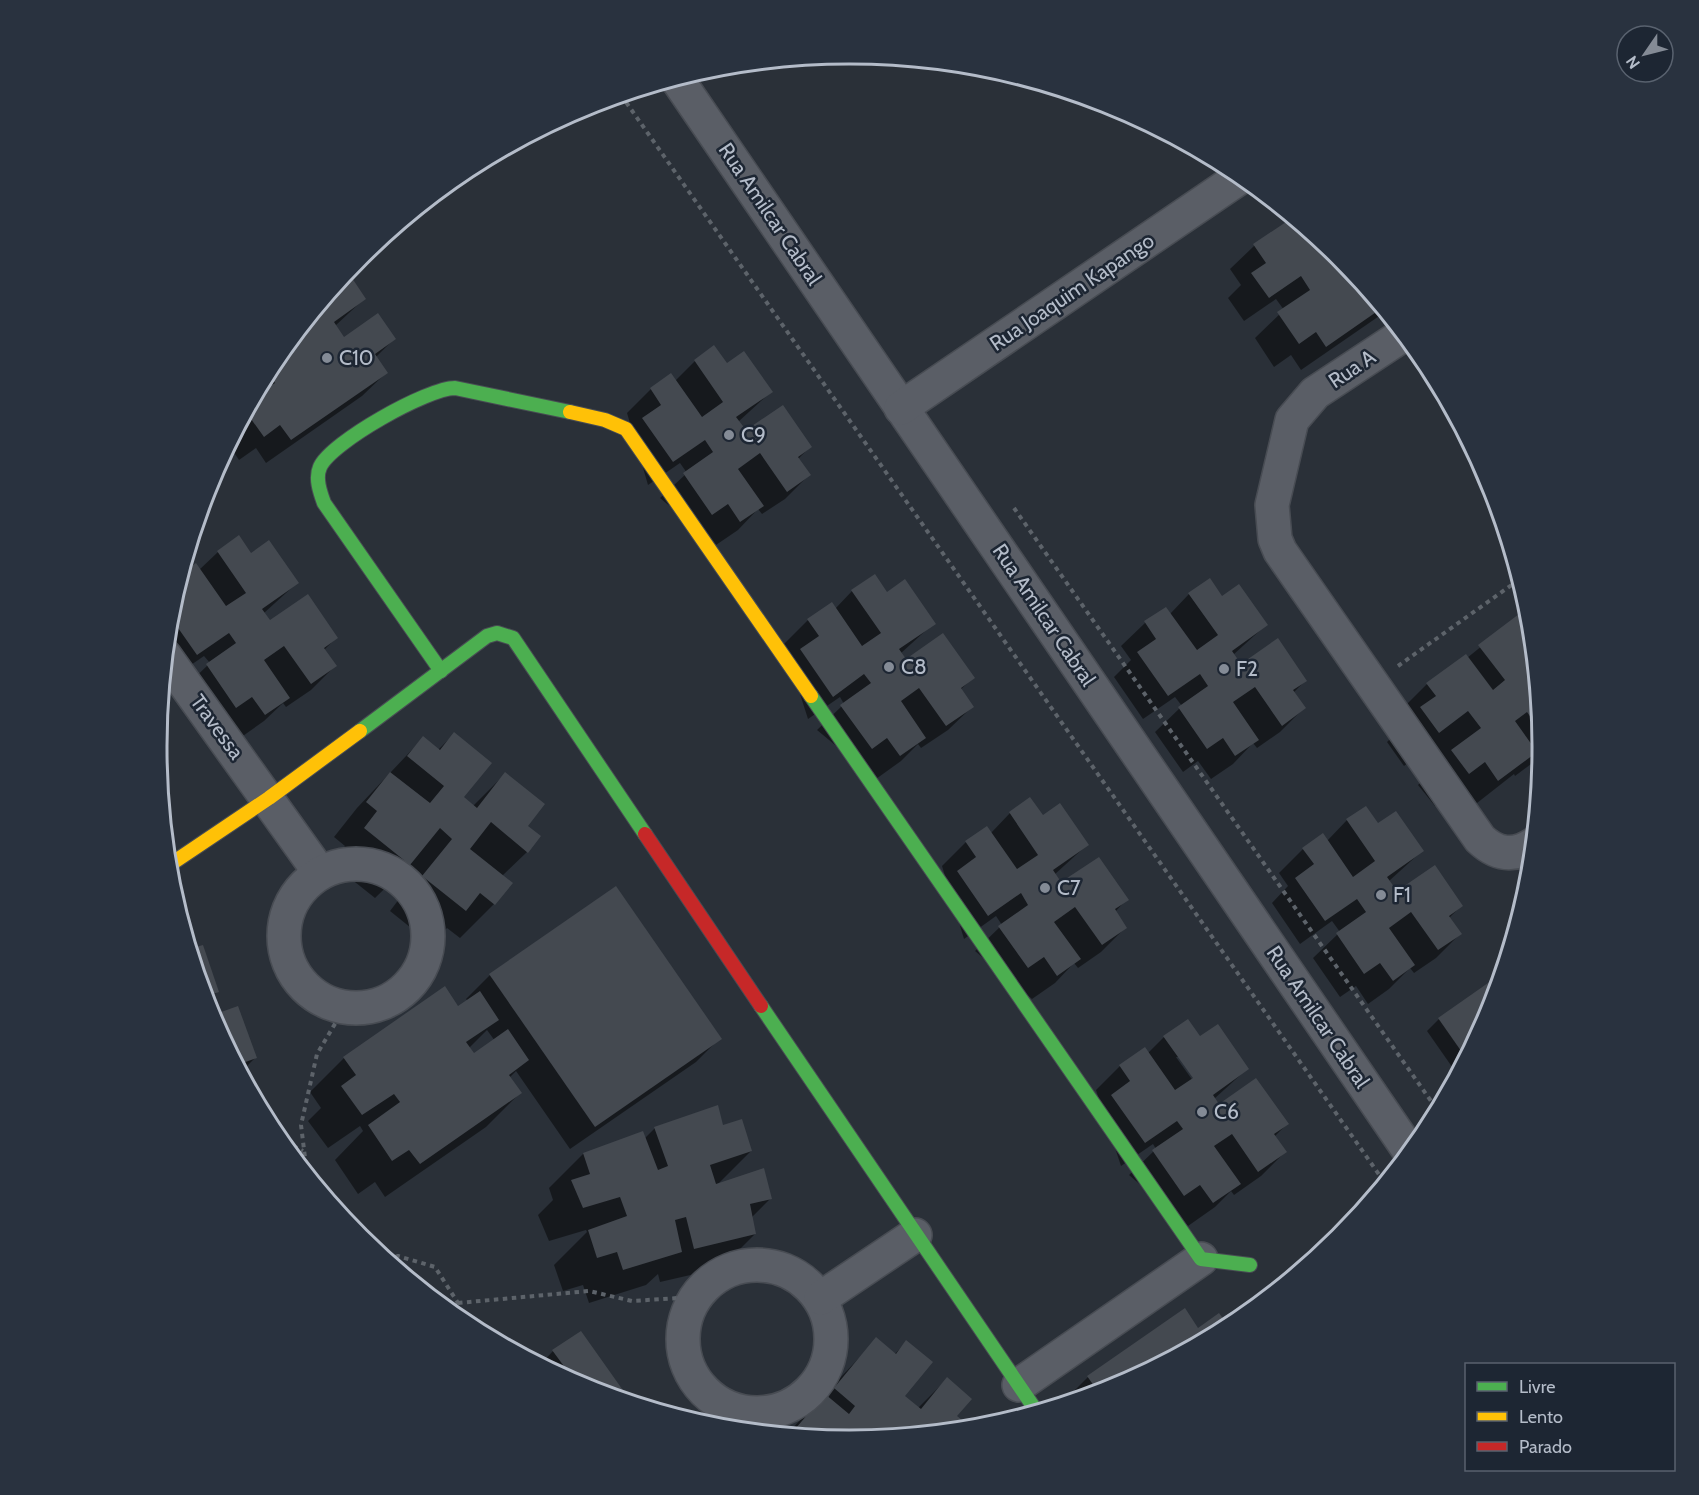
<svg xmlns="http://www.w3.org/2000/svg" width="1699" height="1495" font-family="Cabin,sans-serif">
<rect width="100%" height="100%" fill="#2a3038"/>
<g fill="#0007" fill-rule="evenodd">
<path d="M 1293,219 L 1340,257 L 1385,312 L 1301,370 L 1291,355 L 1274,367 L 1255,338 L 1284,310 L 1276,299 L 1244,321 L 1228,298 L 1241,285 L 1230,269 L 1254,246 Z"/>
<path d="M 349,277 L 364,299 L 335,326 L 343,339 L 394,339 L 376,357 L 386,373 L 362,396 L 266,463 L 256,448 L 239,460 L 229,445 L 273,362 L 334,287 Z"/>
<path d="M 714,347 L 726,365 L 771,392 L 738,422 L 745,432 L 810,447 L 798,459 L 809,475 L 785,499 L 762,514 L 758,509 L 738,530 L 716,545 L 660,498 L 687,473 L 680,463 L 648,485 L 627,413 L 651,389 L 671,375 L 675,381 L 695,361 Z"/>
<path d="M 218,552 L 251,555 L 297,583 L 264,613 L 270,623 L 336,638 L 324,650 L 335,666 L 311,690 L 286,707 L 283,703 L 264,721 L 240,738 L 183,689 L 210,663 L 204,656 L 172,678 L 164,666 L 169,612 L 181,575 L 199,570 Z"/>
<path d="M 874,576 L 887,594 L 934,623 L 900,654 L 906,661 L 973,678 L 960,690 L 972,707 L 948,730 L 921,748 L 918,744 L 901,761 L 876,779 L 817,730 L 844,704 L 840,697 L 808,719 L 784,644 L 808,620 L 831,604 L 835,609 L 852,591 Z"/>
<path d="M 1189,594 L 1221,598 L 1266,625 L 1233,655 L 1241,666 L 1306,680 L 1293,693 L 1304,708 L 1280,732 L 1257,748 L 1253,743 L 1233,764 L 1211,779 L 1198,761 L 1183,772 L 1155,732 L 1182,706 L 1175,697 L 1143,719 L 1114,677 L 1131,660 L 1121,646 L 1145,623 L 1170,614 Z"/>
<path d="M 1519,616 L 1531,629 L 1542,756 L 1515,776 L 1514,774 L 1463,814 L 1450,795 L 1435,806 L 1418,785 L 1444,759 L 1433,744 L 1404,766 L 1387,742 L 1401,728 L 1393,718 L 1427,684 L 1467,658 Z"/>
<path d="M 454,734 L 462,797 L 473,806 L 505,774 L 526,826 L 527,852 L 502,876 L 494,904 L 460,938 L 447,928 L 431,944 L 390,911 L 419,873 L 409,865 L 375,898 L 331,863 L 345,846 L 334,837 L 357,808 L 423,738 L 438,750 Z"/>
<path d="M 1010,813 L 1042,817 L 1087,845 L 1054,875 L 1061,884 L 1127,899 L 1115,912 L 1125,928 L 1101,952 L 1078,968 L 1074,963 L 1055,983 L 1032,999 L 975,951 L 1002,925 L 996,916 L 964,939 L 942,866 L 966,842 L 991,833 Z"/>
<path d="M 1347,820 L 1378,825 L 1422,851 L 1389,881 L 1397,893 L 1461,906 L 1449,918 L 1460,934 L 1436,958 L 1414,973 L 1410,968 L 1389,989 L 1368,1004 L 1356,986 L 1340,997 L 1313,958 L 1340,932 L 1332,921 L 1300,944 L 1272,903 L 1288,886 L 1279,873 L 1303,849 L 1327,841 Z"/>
<path d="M 190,951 L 218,991 L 206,1003 Z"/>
<path d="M 490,975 L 720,1038 L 696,1062 L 570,1149 L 516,1071 L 509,1078 L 520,1093 L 486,1127 L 385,1197 L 375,1182 L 358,1194 L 335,1160 L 363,1131 L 360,1126 L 328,1148 L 308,1121 L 321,1108 L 310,1092 L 344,1058 L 458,1008 L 468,1001 L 466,999 ZM 487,1030 L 495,1041 L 474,1055 L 469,1048 Z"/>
<path d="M 1500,980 L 1490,1013 L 1457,1074 L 1427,1031 L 1439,1019 Z"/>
<path d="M 211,1017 L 255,1058 L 241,1072 Z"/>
<path d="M 1164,1037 L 1200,1038 L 1247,1069 L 1214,1099 L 1219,1106 L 1287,1124 L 1274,1137 L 1285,1152 L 1261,1176 L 1234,1195 L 1231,1191 L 1215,1207 L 1188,1226 L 1129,1175 L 1156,1149 L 1153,1144 L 1121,1166 L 1096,1090 L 1120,1066 L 1148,1053 ZM 1176,1057 L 1180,1057 L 1198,1083 L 1196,1085 Z"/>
<path d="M 722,1127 L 751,1151 L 716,1186 L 770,1199 L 751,1218 L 755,1234 L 721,1268 L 660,1282 L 658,1274 L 646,1285 L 589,1303 L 583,1285 L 563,1291 L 554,1265 L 587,1232 L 586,1230 L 549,1241 L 538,1215 L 553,1200 L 549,1188 L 583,1154 L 642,1133 L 644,1139 L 655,1128 Z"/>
<path d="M 1219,1315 L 1228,1328 L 1115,1388 L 1060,1405 L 1088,1377 L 1198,1330 Z"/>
<path d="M 876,1340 L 894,1355 L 906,1342 L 903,1396 L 918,1408 L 947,1379 L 955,1416 L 970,1429 L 849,1441 L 786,1435 Z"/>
<path d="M 553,1351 L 630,1402 L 584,1388 L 540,1365 Z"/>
</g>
<g fill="#444950">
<path d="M 1292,218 L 1340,257 L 1382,308 L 1326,347 L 1316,332 L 1299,344 L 1277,312 L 1310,290 L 1301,276 L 1269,298 L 1251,273 L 1266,263 L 1253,244 Z"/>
<path d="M 350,275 L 366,299 L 334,322 L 344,337 L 378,313 L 396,339 L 375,354 L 388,373 L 291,440 L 280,425 L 264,437 L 246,412 L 254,397 L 275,383 L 268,372 L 273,362 L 338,283 Z"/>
<path d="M 714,345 L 727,363 L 744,351 L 773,392 L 736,417 L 746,430 L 783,405 L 812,447 L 798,457 L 811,475 L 787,492 L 760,453 L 738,469 L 764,506 L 740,522 L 728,504 L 712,515 L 683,473 L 713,452 L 705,440 L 673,462 L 642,418 L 661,405 L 650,388 L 671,373 L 702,417 L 723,402 L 694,360 Z"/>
<path d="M 239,535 L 251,553 L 269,540 L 299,583 L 262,609 L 270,620 L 308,594 L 338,638 L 324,648 L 337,666 L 311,684 L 284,646 L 264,660 L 290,698 L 265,715 L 252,697 L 236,708 L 206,664 L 236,643 L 229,633 L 197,655 L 169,615 L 172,605 L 184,596 L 177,586 L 181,573 L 196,563 L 226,606 L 246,593 L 217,551 Z"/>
<path d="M 875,574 L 887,592 L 905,579 L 936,624 L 899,649 L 906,659 L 943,633 L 975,678 L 961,688 L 974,707 L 946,726 L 919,688 L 901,701 L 926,738 L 900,756 L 887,738 L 872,749 L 840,705 L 871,683 L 864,674 L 833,697 L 800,649 L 819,636 L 807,619 L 832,602 L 862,646 L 881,633 L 851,590 Z"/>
<path d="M 1210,578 L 1222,596 L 1239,584 L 1268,625 L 1232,651 L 1241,664 L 1278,638 L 1307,681 L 1293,690 L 1306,708 L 1282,726 L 1255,687 L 1233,702 L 1259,740 L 1235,756 L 1223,738 L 1207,749 L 1178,707 L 1208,686 L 1200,674 L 1168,696 L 1137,652 L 1156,639 L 1144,621 L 1166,607 L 1197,650 L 1218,635 L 1188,593 Z"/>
<path d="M 1519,614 L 1531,627 L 1541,732 L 1527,712 L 1515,721 L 1537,752 L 1498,781 L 1485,762 L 1469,774 L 1451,750 L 1481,728 L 1468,711 L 1439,733 L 1420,707 L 1436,696 L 1426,683 L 1466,654 L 1493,690 L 1505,680 L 1478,645 Z"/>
<path d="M 454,732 L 492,763 L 464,797 L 477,808 L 505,772 L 545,804 L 528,826 L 541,836 L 528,853 L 491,822 L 470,849 L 513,883 L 495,905 L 480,893 L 466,911 L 422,876 L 452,839 L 440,828 L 410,865 L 364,828 L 377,811 L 366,802 L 390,772 L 430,803 L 444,786 L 407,756 L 423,736 L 440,750 Z"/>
<path d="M 1030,797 L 1043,815 L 1060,803 L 1089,845 L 1053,870 L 1061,882 L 1099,857 L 1129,900 L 1115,909 L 1127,928 L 1102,945 L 1075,907 L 1054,922 L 1081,959 L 1057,976 L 1044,957 L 1028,968 L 998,926 L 1028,905 L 1021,893 L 988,916 L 957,871 L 976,857 L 965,841 L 987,826 L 1017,869 L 1038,855 L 1009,812 Z"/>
<path d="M 1366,806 L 1378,823 L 1396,811 L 1424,851 L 1387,877 L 1397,891 L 1435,865 L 1463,906 L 1449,916 L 1462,934 L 1438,950 L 1411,912 L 1389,928 L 1415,965 L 1393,981 L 1380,963 L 1364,974 L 1336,933 L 1366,912 L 1357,899 L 1325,921 L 1295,878 L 1314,864 L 1302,848 L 1323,833 L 1353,877 L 1375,861 L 1346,819 Z"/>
<path d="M 616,886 L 722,1039 L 595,1127 L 489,974 Z"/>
<path d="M 203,945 L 219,992 L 204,997 L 189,949 Z"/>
<path d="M 1498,976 L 1501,979 L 1490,1013 L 1466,1058 L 1438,1018 Z"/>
<path d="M 445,986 L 458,1006 L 480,991 L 499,1020 L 466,1042 L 474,1053 L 508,1029 L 529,1060 L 509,1075 L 522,1093 L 420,1164 L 409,1150 L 392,1161 L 368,1125 L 400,1102 L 394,1094 L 362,1115 L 341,1086 L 356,1075 L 343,1057 Z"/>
<path d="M 238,1006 L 257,1058 L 237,1065 L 210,1016 Z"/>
<path d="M 1188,1019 L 1200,1036 L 1218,1024 L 1249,1069 L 1213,1095 L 1219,1104 L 1256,1078 L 1289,1124 L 1274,1134 L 1287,1152 L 1258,1172 L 1232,1134 L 1214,1146 L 1241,1184 L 1213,1203 L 1200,1185 L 1184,1196 L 1152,1150 L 1183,1129 L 1177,1121 L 1145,1143 L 1111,1095 L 1130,1081 L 1119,1065 L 1145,1047 L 1175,1090 L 1193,1078 L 1163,1036 Z"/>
<path d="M 718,1105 L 723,1125 L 742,1119 L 752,1151 L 710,1165 L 716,1184 L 764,1168 L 772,1199 L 750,1204 L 756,1234 L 694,1249 L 686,1217 L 675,1220 L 682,1252 L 623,1270 L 617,1252 L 597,1258 L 588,1230 L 627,1216 L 620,1197 L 583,1208 L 571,1180 L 590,1174 L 583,1153 L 643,1131 L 658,1170 L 668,1166 L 654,1127 Z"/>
<path d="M 1185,1308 L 1198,1328 L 1219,1313 L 1229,1327 L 1115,1388 L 1099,1393 L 1087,1376 Z"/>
<path d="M 581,1331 L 632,1403 L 584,1388 L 558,1374 L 566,1369 L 552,1350 Z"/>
<path d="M 876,1337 L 896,1354 L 906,1340 L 933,1362 L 905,1396 L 921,1409 L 947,1377 L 972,1399 L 957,1416 L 973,1429 L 849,1441 L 790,1435 L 825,1394 L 849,1414 L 855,1406 L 834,1388 Z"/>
</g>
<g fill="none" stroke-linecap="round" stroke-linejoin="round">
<g stroke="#484c53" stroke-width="36">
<g id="street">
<path d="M 677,79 L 1410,1152"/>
<path d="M 1403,335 L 1315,393 L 1292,420 L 1272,505 L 1275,539 L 1280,551 L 1480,839 C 1497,855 1514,857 1534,844"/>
<path d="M 901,408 L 1242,176"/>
<path d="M 165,656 L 320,873"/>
<circle cx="356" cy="936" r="72"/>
<circle cx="757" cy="1339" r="74"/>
<path d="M 821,1298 L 915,1235"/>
<path d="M 1019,1385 L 1201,1259"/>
</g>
</g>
<g stroke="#484c53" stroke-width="16">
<g id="fast">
<path d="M 441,671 L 324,503 C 320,492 315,478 320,467 C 331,442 428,388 455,388 L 570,412"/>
<path d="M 811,696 L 1201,1259 L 1250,1265"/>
<path d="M 360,731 L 487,636 L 497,633 L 513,638 L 645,834"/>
<path d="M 761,1006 L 1037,1412"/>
</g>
</g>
<g stroke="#484c53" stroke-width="16">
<g id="slow">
<path d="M 570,412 L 605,420 L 626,429 L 811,696"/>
<path d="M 168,866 L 269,798 L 360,731"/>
</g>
</g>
<g stroke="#484c53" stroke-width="16">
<path id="jam" d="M 645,834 L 761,1006"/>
</g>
<g stroke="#5d636a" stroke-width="4" stroke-dasharray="4.5 4.5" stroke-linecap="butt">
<path d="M 621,95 L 1385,1183"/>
<path d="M 1014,508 L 1438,1111"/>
<path d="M 1398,666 L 1520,579"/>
<path d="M 277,1138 L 303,1151"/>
<path d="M 307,1174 L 301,1125 L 317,1054 L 345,1007"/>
<path d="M 387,1260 L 398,1256 L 435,1267 L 458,1303 L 458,1319"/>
<path d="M 458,1303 L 589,1291 L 632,1301 L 694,1297"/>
<path d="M 744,1431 L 748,1412"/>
</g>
<use href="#street" stroke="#5a5e66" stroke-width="33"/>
<use href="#fast" stroke="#4caf50" stroke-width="14"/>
<use href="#slow" stroke="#ffc107" stroke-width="14"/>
<use href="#jam" stroke="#c62828" stroke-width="14"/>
</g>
<g fill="#848b96" stroke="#1d2633" stroke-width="2">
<circle cx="327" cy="358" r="6"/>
<circle cx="729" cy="435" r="6"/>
<circle cx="889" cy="667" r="6"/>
<circle cx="1224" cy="669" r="6"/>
<circle cx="1045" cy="888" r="6"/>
<circle cx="1381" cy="895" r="6"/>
<circle cx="1202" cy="1112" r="6"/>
</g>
<g text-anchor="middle" stroke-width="5" stroke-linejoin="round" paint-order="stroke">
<g font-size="21" fill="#b4bcc9" stroke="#1d2633">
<text transform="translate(770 214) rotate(56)" y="7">Rua Amilcar Cabral</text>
<text transform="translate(1072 292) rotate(-34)" y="7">Rua Joaquim Kapango</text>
<text transform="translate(1352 369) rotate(-34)" y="7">Rua A</text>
<text transform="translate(1044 615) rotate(56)" y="7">Rua Amilcar Cabral</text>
<text transform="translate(217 727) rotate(54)" y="7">Travessa</text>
<text transform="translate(1318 1017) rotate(56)" y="7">Rua Amilcar Cabral</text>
</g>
<g font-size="21" fill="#b4bcc9" stroke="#1d2633" text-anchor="start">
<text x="339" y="365">C10</text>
<text x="741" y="442">C9</text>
<text x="901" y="674">C8</text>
<text x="1236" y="676">F2</text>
<text x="1057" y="895">C7</text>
<text x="1393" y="902">F1</text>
<text x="1214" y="1119">C6</text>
</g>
</g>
<path d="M0 0H1699V1495H0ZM849 64H850A682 682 0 0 1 1532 746V748A682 682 0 0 1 850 1430H849A682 682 0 0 1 167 748V746A682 682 0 0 1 849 64Z" fill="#29323f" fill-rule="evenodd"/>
<path fill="none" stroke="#b4bcc9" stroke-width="3" d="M849 64H850A682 682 0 0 1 1532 746V748A682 682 0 0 1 850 1430H849A682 682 0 0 1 167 748V746A682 682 0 0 1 849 64Z"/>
<rect x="1465" y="1363" width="210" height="108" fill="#1d2633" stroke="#59626f" stroke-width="1.5"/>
<rect x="1477" y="1382" width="30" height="9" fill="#4caf50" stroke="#59626f" stroke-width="1.5"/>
<text x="1519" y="1393" font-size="18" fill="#b4bcc9">Livre</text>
<rect x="1477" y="1412" width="30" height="9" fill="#ffc107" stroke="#59626f" stroke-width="1.5"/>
<text x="1519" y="1423" font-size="18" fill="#b4bcc9">Lento</text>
<rect x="1477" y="1442" width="30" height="9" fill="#c62828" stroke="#59626f" stroke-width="1.5"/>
<text x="1519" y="1453" font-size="18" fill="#b4bcc9">Parado</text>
<g transform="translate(1645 54) rotate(235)"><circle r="28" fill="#1d2633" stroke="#59626f" stroke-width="1.5"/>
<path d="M0-4.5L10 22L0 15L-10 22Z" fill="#848b96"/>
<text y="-9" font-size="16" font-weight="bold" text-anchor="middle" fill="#b4bcc9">N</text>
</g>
</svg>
